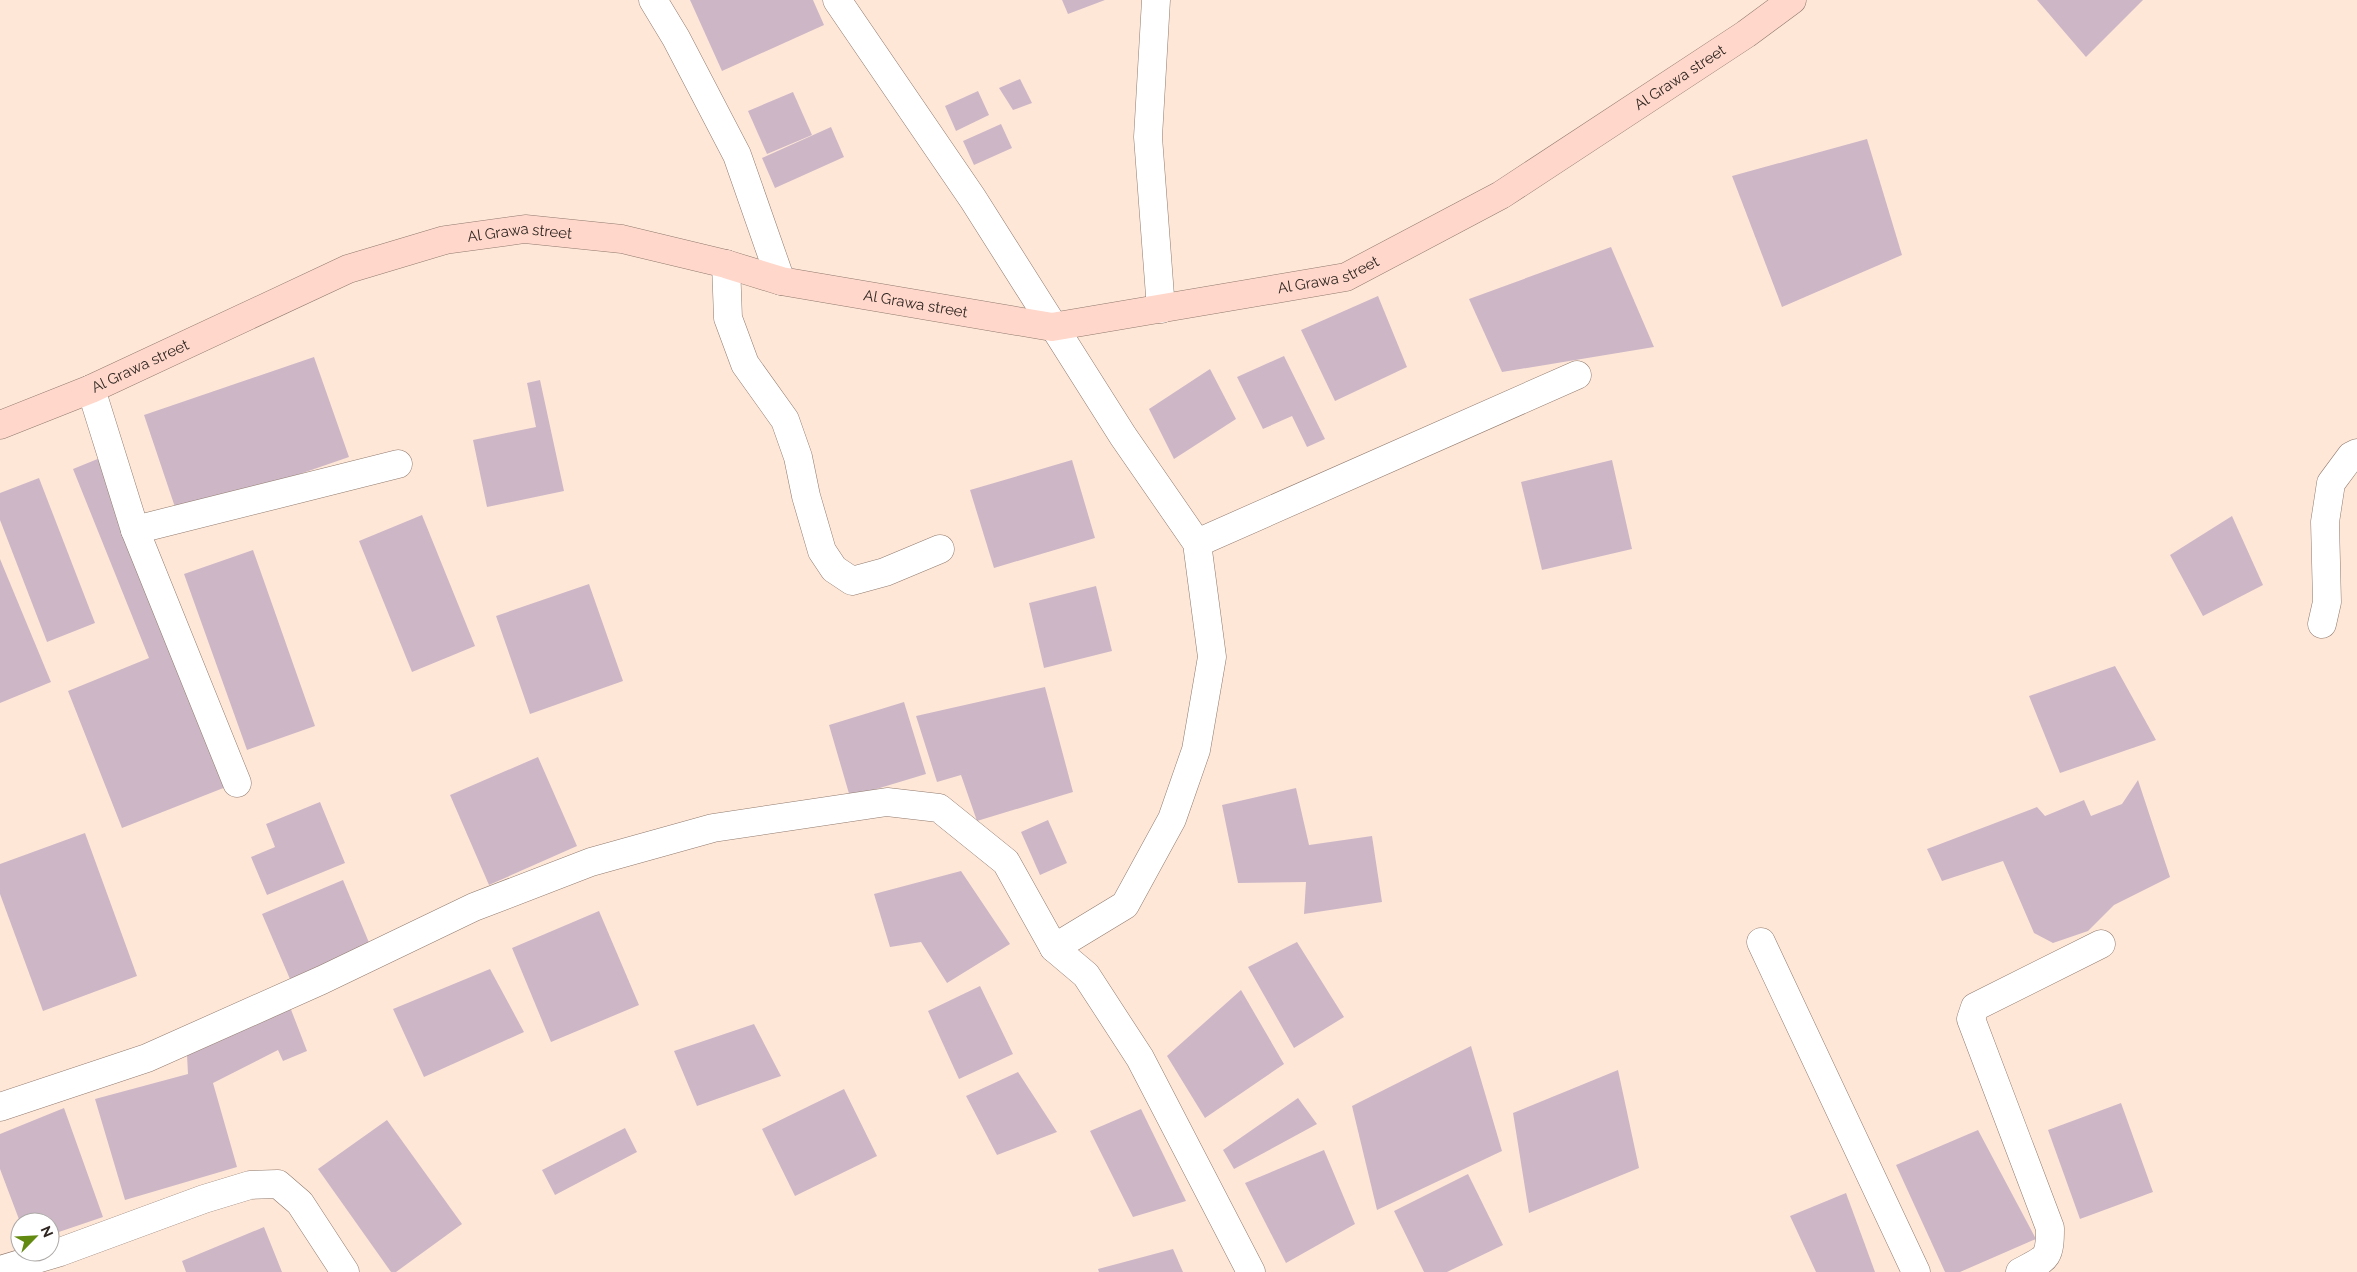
<svg xmlns="http://www.w3.org/2000/svg" width="2357" height="1272" font-family="Raleway,sans-serif">
<rect width="100%" height="100%" fill="#ffe7d8"/>
<g fill="#cdb7c7">
<path d="M 690,0 L 813,0 L 824,25 L 722,71 Z"/>
<path d="M 1062,0 L 1105,0 L 1068,14 Z"/>
<path d="M 2037,0 L 2143,0 L 2086,57 Z"/>
<path d="M 1020,79 L 1032,103 L 1013,110 L 999,88 Z"/>
<path d="M 978,91 L 989,115 L 956,131 L 945,106 Z"/>
<path d="M 793,92 L 812,135 L 767,154 L 748,111 Z"/>
<path d="M 1001,124 L 1012,148 L 974,165 L 963,141 Z"/>
<path d="M 831,127 L 844,157 L 775,188 L 762,158 Z"/>
<path d="M 1867,139 L 1902,255 L 1782,307 L 1732,176 Z"/>
<path d="M 1611,247 L 1654,347 L 1502,372 L 1469,299 Z"/>
<path d="M 1378,296 L 1407,367 L 1335,401 L 1301,330 Z"/>
<path d="M 1284,356 L 1325,439 L 1307,447 L 1292,416 L 1263,429 L 1237,377 Z"/>
<path d="M 314,357 L 349,457 L 178,516 L 144,415 Z"/>
<path d="M 1210,369 L 1236,419 L 1174,459 L 1149,409 Z"/>
<path d="M 540,380 L 564,491 L 487,507 L 473,440 L 536,427 L 527,383 Z"/>
<path d="M 100,458 L 231,785 L 122,828 L 68,691 L 149,658 L 73,469 Z"/>
<path d="M 1072,460 L 1095,538 L 994,568 L 970,490 Z"/>
<path d="M 1612,460 L 1632,549 L 1542,570 L 1521,482 Z"/>
<path d="M 39,478 L 95,623 L 47,642 L 0,520 L 0,493 Z"/>
<path d="M 422,515 L 475,646 L 412,672 L 359,541 Z"/>
<path d="M 2232,516 L 2263,585 L 2203,616 L 2170,555 Z"/>
<path d="M 253,550 L 315,726 L 247,750 L 184,574 Z"/>
<path d="M 0,559 L 51,682 L 0,703 Z"/>
<path d="M 589,584 L 623,681 L 530,714 L 496,616 Z"/>
<path d="M 1096,586 L 1112,651 L 1044,668 L 1029,603 Z"/>
<path d="M 2115,666 L 2156,740 L 2060,773 L 2029,696 Z"/>
<path d="M 1045,687 L 1073,792 L 977,821 L 961,775 L 937,782 L 916,716 Z"/>
<path d="M 904,702 L 926,774 L 850,797 L 829,725 Z"/>
<path d="M 538,757 L 577,846 L 489,885 L 450,795 Z"/>
<path d="M 2138,780 L 2170,877 L 2114,905 L 2088,931 L 2053,943 L 2034,933 L 2003,861 L 1942,881 L 1927,849 L 2037,807 L 2045,816 L 2084,800 L 2091,816 L 2122,804 Z"/>
<path d="M 1296,788 L 1309,845 L 1372,836 L 1382,902 L 1304,914 L 1306,882 L 1238,883 L 1222,805 Z"/>
<path d="M 320,802 L 345,863 L 267,895 L 251,857 L 275,847 L 266,824 Z"/>
<path d="M 1048,820 L 1067,863 L 1040,875 L 1021,832 Z"/>
<path d="M 85,833 L 137,976 L 43,1011 L 0,894 L 0,864 Z"/>
<path d="M 961,871 L 1010,944 L 947,983 L 921,942 L 890,947 L 874,894 Z"/>
<path d="M 343,880 L 370,945 L 290,979 L 262,914 Z"/>
<path d="M 599,911 L 639,1005 L 551,1042 L 512,948 Z"/>
<path d="M 1297,942 L 1344,1017 L 1294,1048 L 1248,967 Z"/>
<path d="M 490,969 L 524,1032 L 424,1077 L 393,1009 Z"/>
<path d="M 980,986 L 1013,1054 L 959,1079 L 928,1011 Z"/>
<path d="M 1241,990 L 1284,1064 L 1205,1118 L 1167,1056 Z"/>
<path d="M 290,1007 L 307,1051 L 283,1061 L 278,1050 L 213,1083 L 237,1167 L 125,1200 L 95,1099 L 188,1074 L 187,1055 Z"/>
<path d="M 754,1024 L 781,1076 L 697,1106 L 674,1051 Z"/>
<path d="M 1471,1046 L 1502,1151 L 1377,1210 L 1352,1106 Z"/>
<path d="M 1618,1070 L 1639,1168 L 1529,1213 L 1513,1113 Z"/>
<path d="M 1018,1072 L 1057,1132 L 997,1155 L 966,1096 Z"/>
<path d="M 844,1089 L 877,1156 L 795,1196 L 762,1129 Z"/>
<path d="M 1298,1098 L 1317,1124 L 1234,1169 L 1223,1150 Z"/>
<path d="M 2121,1103 L 2153,1192 L 2080,1219 L 2048,1130 Z"/>
<path d="M 64,1108 L 103,1217 L 50,1235 L 50,1222 L 20,1222 L 0,1169 L 0,1134 Z"/>
<path d="M 1141,1109 L 1186,1201 L 1133,1217 L 1090,1131 Z"/>
<path d="M 387,1120 L 462,1224 L 396,1272 L 391,1272 L 318,1169 Z"/>
<path d="M 625,1128 L 637,1152 L 555,1195 L 542,1170 Z"/>
<path d="M 1978,1130 L 2036,1239 L 1960,1272 L 1945,1272 L 1896,1165 Z"/>
<path d="M 1324,1150 L 1355,1224 L 1286,1263 L 1245,1183 Z"/>
<path d="M 1468,1174 L 1503,1245 L 1447,1272 L 1424,1272 L 1394,1211 Z"/>
<path d="M 1846,1193 L 1875,1272 L 1816,1272 L 1790,1216 Z"/>
<path d="M 264,1227 L 282,1272 L 186,1272 L 182,1261 Z"/>
<path d="M 1173,1249 L 1183,1272 L 1099,1272 L 1098,1269 Z"/>
</g>
<g fill="none" stroke-linecap="round" stroke-linejoin="round">
<g stroke="#907a6d" stroke-width="29">
<g id="street">
<path d="M 653,0 L 676,38 L 737,155 L 781,281"/>
<path d="M 837,0 L 973,199 L 1123,436 L 1197,543 L 1212,657 L 1196,750 L 1172,819 L 1125,905 L 1054,948"/>
<path d="M 1156,0 L 1148,137 L 1161,309"/>
<path d="M 726,264 L 728,318 L 745,364 L 785,420 L 798,457 L 806,496 L 822,551 L 834,569 L 852,581 L 885,572 L 940,549"/>
<path d="M 91,389 L 135,530 L 237,783"/>
<path d="M 135,530 L 398,464"/>
<path d="M 1197,543 L 1577,375"/>
<path d="M 2322,624 L 2327,602 L 2325,522 L 2331,483 L 2351,456 L 2357,453"/>
<path d="M 1761,942 L 1916,1272"/>
<path d="M 0,1107 L 147,1058 L 322,980 L 474,907 L 591,862 L 713,828 L 887,802 L 939,808 L 1006,862 L 1054,948 L 1086,975 L 1140,1058 L 1251,1272"/>
<path d="M 0,1270 L 60,1252 L 204,1199 L 250,1185 L 278,1184 L 300,1203 L 345,1272"/>
<path d="M 2020,1272 C 2047,1258 2050,1259 2050,1228 L 1971,1019 L 1975,1007 L 2101,944"/>
</g>
</g>
<g stroke="#907a6d" stroke-width="29">
<g id="secondary">
<path id="s1" d="M 0,425 L 91,389 L 348,269 L 445,240 L 525,229 L 622,239 L 726,264 L 781,281 L 1052,327 L 1346,277 L 1501,195 L 1746,34 L 1792,0"/>
</g>
</g>
<use href="#street" stroke="#fff" stroke-width="28"/>
<use href="#secondary" stroke="#ffd7cb" stroke-width="28"/>
</g>
<g text-anchor="middle" stroke-width="4.5" stroke-linejoin="round" paint-order="stroke">
<g font-size="15" fill="#2f2621" stroke="#fff">
<text dy="5" stroke="none"><textPath href="#s1" startOffset="1788">Al Grawa street</textPath></text>
<text dy="5" stroke="none"><textPath href="#s1" startOffset="558">Al Grawa street</textPath></text>
<text dy="5" stroke="none"><textPath href="#s1" startOffset="1382">Al Grawa street</textPath></text>
<text dy="5" stroke="none"><textPath href="#s1" startOffset="962">Al Grawa street</textPath></text>
<text dy="5" stroke="none"><textPath href="#s1" startOffset="152">Al Grawa street</textPath></text>
</g>
</g>
<g transform="translate(35 1237) rotate(66)"><circle r="24" fill="#ffffff" stroke="#aca8a6"/>
<path d="M0-4L9 19L0 12L-9 19Z" fill="#628910"/>
<text y="-8" font-size="14" font-weight="bold" text-anchor="middle" fill="#2f2621">N</text>
</g>
</svg>
